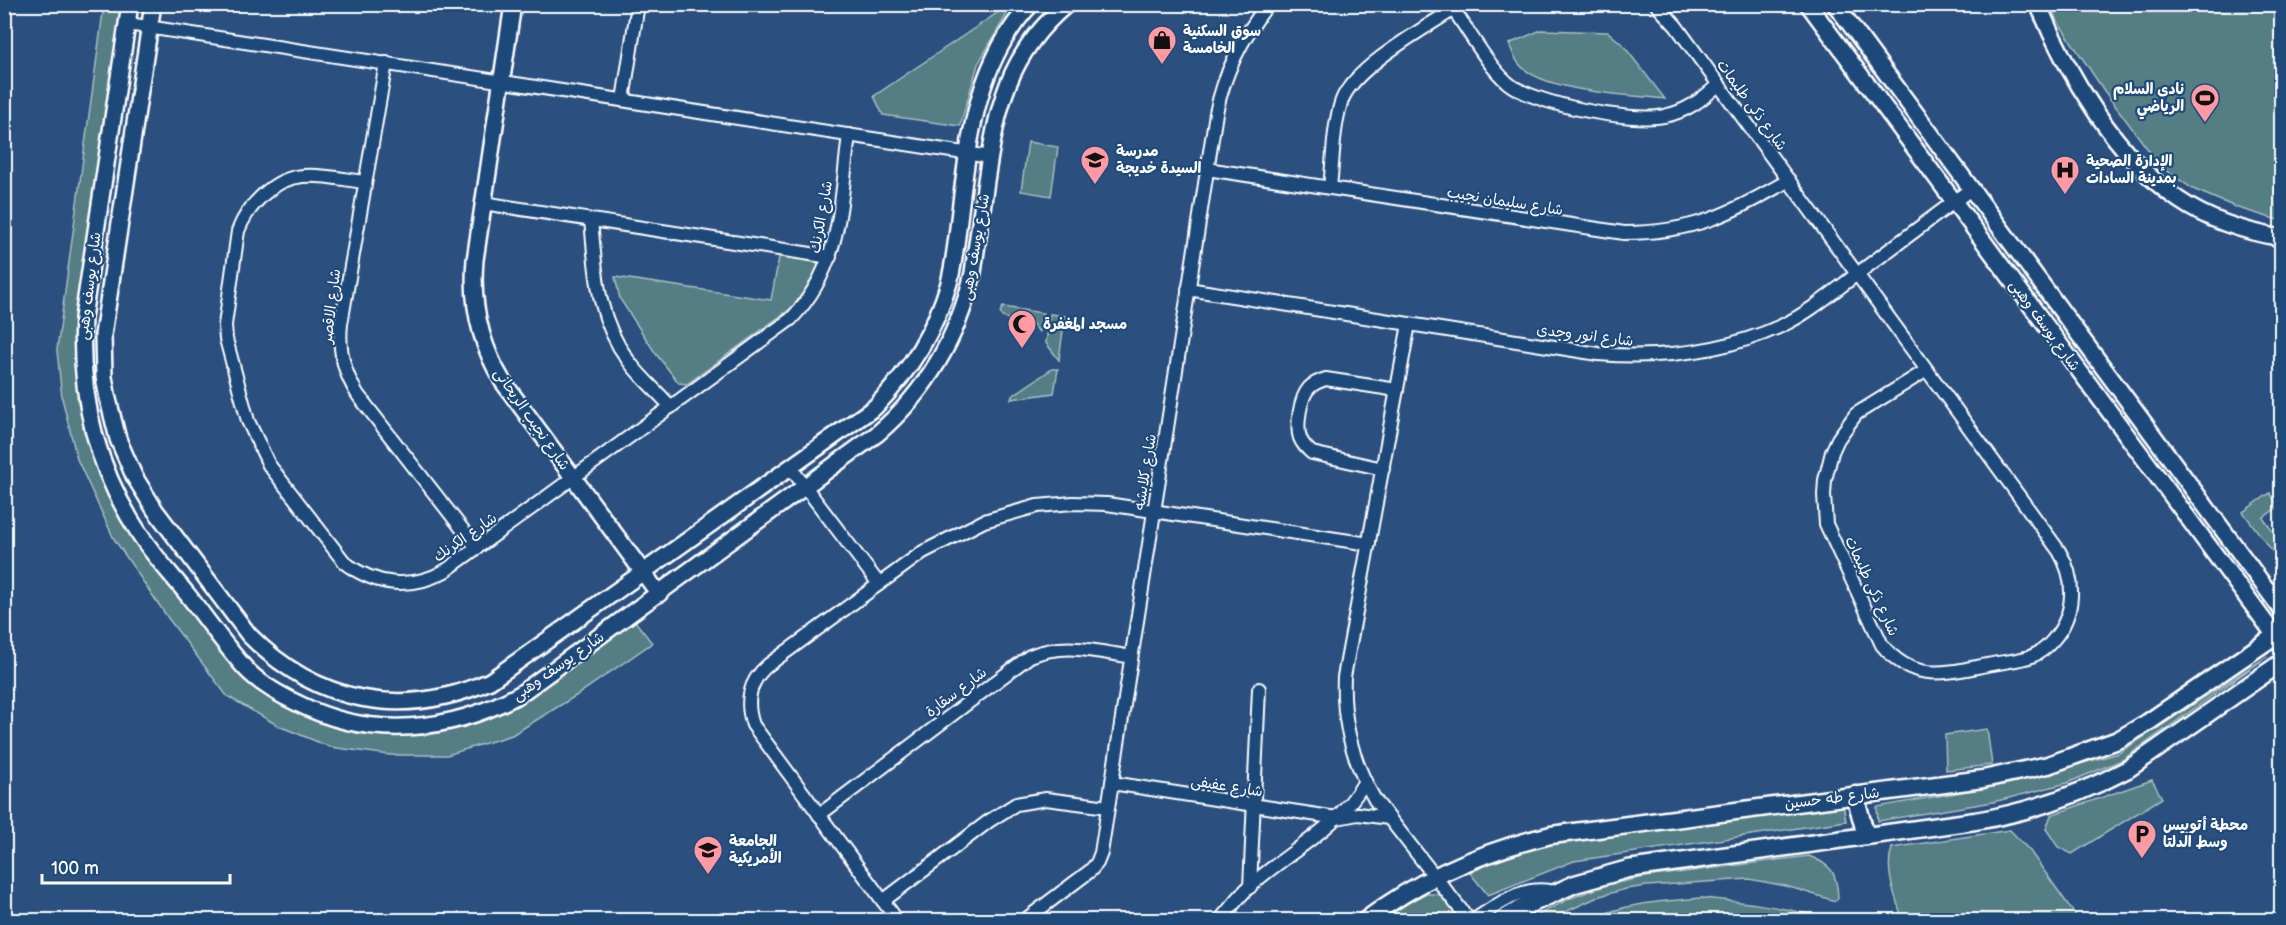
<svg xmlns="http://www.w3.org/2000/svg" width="2286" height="925" font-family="'Balsamiq Sans','Playpen Sans Arabic',sans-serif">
<rect width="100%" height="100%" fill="#2b5080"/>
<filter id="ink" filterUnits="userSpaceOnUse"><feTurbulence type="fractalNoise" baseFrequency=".0167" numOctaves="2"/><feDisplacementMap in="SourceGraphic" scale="12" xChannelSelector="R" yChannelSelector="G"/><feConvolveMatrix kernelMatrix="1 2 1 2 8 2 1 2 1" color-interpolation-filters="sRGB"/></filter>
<g filter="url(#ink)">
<g fill="#557d84" stroke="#aabec2" stroke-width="1.5">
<path d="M 104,5 L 130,5 L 80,360 L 110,475 L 206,618 L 259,677 L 334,716 L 421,729 L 517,702 L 552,682 L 635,621 L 652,643 L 577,695 L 512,735 L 447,755 L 390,755 L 330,747 L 279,726 L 227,696 L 168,618 L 114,539 L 77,459 L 62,398 L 57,350 Z"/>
<path d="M 1009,5 L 1012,5 L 978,64 L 960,126 L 883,115 L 874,96 Z"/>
<path d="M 2051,5 L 2281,5 L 2281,221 L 2238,208 L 2193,189 L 2161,167 L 2105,92 L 2056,19 Z"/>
<path d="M 1541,30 L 1608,32 L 1623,45 L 1665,99 C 1630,95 1543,92 1520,65 C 1515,60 1512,51 1509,44 Z"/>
<path d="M 1028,142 L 1058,147 L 1051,196 L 1021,191 Z"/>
<path d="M 780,252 L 816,260 L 820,272 L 801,301 L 687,384 L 679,383 L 656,354 L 620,299 L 615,277 L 771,300 Z"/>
<path d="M 1003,307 L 1043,313 L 1039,332 L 1027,316 L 1020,323 L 1002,317 L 1000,312 Z"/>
<path d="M 1050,314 L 1065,316 L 1059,360 L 1046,343 Z"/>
<path d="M 1052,369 L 1058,369 L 1054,393 L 1011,399 L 1012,396 Z"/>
<path d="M 2270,493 L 2279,506 L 2263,518 L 2281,543 L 2281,563 L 2243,512 Z"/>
<path d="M 2268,656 L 2122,760 L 2067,783 L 1993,802 L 1878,821 L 1877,807 L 2012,783 L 2119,753 Z"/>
<path d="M 1987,729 L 1992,765 L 1946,770 L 1945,735 Z"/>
<path d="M 2152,780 L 2162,798 L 2072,854 L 2058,847 L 2046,829 L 2051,815 Z"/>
<path d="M 1843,804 L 1846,821 L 1574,861 L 1488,895 L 1470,873 L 1497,860 L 1562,840 Z"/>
<path d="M 2010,830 L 2030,851 L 2079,920 L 1903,920 C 1896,899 1884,871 1892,848 Z"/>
<path d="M 1809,856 C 1832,865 1837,873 1838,898 L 1835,901 L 1786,886 L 1749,879 L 1647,886 L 1626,889 L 1600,896 L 1548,920 L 1528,920 L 1571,898 L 1607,885 L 1645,877 Z"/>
<path d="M 1424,894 L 1438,894 L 1455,910 L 1458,919 L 1380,920 L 1388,913 Z"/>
<path d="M 1702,898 C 1746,902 1787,907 1829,920 L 1590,920 C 1623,903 1665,901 1702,898 Z"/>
</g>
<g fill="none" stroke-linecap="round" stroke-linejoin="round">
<g stroke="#fff" stroke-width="16">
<g id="minor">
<path d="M 782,4 L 808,4"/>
<path d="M 1656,4 L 1676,26 L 2059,551 C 2076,579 2076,614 2053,640 C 2048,646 2040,653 2032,656 C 2018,661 2001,662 1987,665 C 1945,673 1913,683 1882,645 L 1826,524 L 1824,495 L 1825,480 L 1832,452 L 1838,439 L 1856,414 L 1927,370"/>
<path d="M 1453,9 C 1469,31 1488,66 1508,83 C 1533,104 1632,123 1664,116 C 1686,112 1703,99 1719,84"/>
<path d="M 128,24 L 990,157"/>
<path d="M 386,63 L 341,324 C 338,351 344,373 358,395 L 477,548"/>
<path d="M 623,100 L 638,4"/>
<path d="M 1207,169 L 1624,233 C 1692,233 1731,214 1789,180"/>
<path d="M 365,182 C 345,180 323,174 303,176 C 274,178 248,205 238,231 L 225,325 L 226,339 L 248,421 L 269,465 L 345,563 C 376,586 411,590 445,571 L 791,319 C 842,266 840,204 849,135"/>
<path d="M 1330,188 C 1333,161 1333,125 1342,100 C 1355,66 1429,26 1460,5"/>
<path d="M 483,203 L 830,257"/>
<path d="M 591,220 C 596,271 596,317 628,360 C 640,377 657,391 671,407"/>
<path d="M 1188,289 L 1598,354 C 1661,359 1724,352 1781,326 C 1809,313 1833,292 1857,274 C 1895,246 1933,217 1971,189"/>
<path d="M 1409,324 L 1344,677 C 1342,722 1352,761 1375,800 L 1469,920"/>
<path d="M 790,467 L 879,584"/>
<path d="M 1383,469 L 1312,453 C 1307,449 1303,445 1300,438 C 1296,426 1300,398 1309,388 C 1314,383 1319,381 1326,379 L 1397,390"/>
<path d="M 1112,783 L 1337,818 L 1358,814 L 1389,818"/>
<path d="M 819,815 L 1030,656 C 1065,642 1096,651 1131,657"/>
<path d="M 1250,887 L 1259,689"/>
<path d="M 883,901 L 989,821 L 1016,804 L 1046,799 L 1108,807"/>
<path d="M 897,920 L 753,725 C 745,702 749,681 768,665 L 923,552 L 984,521 L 1037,506 L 1073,503 L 1107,504 L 1369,544"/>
<path d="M 1025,920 L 1090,871 L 1097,863 L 1101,853 L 1216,113 C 1224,74 1243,36 1268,4"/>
<path d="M 1220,920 C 1230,909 1239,896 1250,886 C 1289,851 1339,828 1365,781"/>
<path d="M 1474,920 C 1499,904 1523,884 1555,892"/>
</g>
</g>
<g stroke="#fff" stroke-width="20">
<g id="tertiary">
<path d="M 130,4 L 83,318 C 79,395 96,468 139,533 C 153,555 171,574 187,594 C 206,618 225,646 246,669 C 260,684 280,695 299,704 C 371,740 451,732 520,694 L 877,434 C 927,391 958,337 973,273 C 977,242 982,211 986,181 C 997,109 1007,54 1067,4"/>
<path d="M 153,4 L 103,335 L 104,377 L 108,399 L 118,439 L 134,476 L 155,510 L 249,635 C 316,703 402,720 490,681 L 875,407 C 910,371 935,331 949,283 C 955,260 957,235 960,211 C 969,138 977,61 1031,4"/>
<path d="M 513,4 L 475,260 C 471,304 480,344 503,382 L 659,594"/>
<path d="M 1808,4 L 2282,645"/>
<path d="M 1835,4 L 2282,610"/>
<path d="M 2038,4 C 2066,72 2117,158 2179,200 C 2208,220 2247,232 2282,238"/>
</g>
</g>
<g stroke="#fff" stroke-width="21">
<g id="secondary">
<path d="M 1855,795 L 1866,836"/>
<path d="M 1366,920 C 1421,878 1483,851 1551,835 L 1983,779 L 2048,765 L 2118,740 L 2147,723 L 2282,631"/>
<path d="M 1502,920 L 1524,907 L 1575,884 L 1628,869 L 1975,821 C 2030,812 2079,795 2128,769 L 2282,662"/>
</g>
</g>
<use href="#minor" stroke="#1f4a7a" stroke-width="12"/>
<use href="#tertiary" stroke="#1f4a7a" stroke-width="15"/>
<use href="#secondary" stroke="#1f4a7a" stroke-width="16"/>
</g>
</g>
<defs>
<g id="shop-pin" transform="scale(1.5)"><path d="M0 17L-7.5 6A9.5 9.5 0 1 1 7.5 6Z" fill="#ff9aa2" stroke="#1f4a7a"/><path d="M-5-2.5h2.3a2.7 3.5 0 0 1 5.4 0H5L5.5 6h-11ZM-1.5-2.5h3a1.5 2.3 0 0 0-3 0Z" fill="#111"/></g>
<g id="stadium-pin" transform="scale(1.5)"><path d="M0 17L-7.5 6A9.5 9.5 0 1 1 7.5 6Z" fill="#ff9aa2" stroke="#1f4a7a"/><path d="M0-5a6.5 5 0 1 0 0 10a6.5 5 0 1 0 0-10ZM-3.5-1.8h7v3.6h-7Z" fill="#111"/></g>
<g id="school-pin" transform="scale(1.5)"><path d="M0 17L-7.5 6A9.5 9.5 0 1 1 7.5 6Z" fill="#ff9aa2" stroke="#1f4a7a"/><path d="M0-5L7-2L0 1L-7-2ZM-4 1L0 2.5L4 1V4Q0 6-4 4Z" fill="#111"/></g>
<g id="hospital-pin" transform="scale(1.5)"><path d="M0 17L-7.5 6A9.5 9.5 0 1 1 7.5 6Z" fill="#ff9aa2" stroke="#1f4a7a"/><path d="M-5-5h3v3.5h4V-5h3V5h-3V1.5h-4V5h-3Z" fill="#111"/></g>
<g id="mosque-pin" transform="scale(1.5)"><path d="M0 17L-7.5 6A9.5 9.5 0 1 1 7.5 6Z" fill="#ff9aa2" stroke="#1f4a7a"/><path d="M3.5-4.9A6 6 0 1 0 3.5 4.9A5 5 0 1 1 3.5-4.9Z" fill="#111"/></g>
<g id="parking-pin" transform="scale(1.5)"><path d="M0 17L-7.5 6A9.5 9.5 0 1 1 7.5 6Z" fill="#ff9aa2" stroke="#1f4a7a"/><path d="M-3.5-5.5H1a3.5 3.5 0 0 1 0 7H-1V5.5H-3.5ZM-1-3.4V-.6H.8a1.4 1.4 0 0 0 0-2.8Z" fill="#111"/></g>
<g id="university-pin" transform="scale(1.5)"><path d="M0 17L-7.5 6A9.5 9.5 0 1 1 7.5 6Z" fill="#ff9aa2" stroke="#1f4a7a"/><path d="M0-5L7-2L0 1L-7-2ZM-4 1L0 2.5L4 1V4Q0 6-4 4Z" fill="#111"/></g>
</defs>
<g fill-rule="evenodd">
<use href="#shop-pin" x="1162" y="40"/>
<use href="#stadium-pin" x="2205" y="98"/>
<use href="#school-pin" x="1095" y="160"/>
<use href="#hospital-pin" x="2065" y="170"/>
<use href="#mosque-pin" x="1022" y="324"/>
<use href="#parking-pin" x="2142" y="834"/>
<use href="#university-pin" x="708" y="850"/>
</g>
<g text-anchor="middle" stroke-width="4.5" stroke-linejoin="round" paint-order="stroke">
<g font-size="15" font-weight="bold" fill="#fff" stroke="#1f4a7a" text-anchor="start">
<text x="1183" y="36">سوق السكنية<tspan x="1183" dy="17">الخامسة</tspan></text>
<text x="2184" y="94" text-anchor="end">نادي السلام<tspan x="2184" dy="17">الرياضي</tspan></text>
<text x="1116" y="156">مدرسة<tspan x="1116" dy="17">السيدة خديجة</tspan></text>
<text x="2086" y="166">الإدارة الصحية<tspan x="2086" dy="17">بمدينة السادات</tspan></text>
<text x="1043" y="329">مسجد المغفرة</text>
<text x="2163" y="830">محطة أتوبيس<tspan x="2163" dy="17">وسط الدلتا</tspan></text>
<text x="729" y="846">الجامعة<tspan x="729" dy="17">الأمريكية</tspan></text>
</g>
<g font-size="15" fill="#fff" stroke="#1f4a7a">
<text transform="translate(1752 105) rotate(54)" y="5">شارع ذكى طليمات</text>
<text transform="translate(1505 201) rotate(9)" y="5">شارع سليمان نجيب</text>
<text transform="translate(821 217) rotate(-80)" y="5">شارع الكرنك</text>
<text transform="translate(975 247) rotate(-80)" y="5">شارع يوسف وهبى</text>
<text transform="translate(89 286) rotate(-83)" y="5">شارع يوسف وهبى</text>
<text transform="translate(331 306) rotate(-83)" y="5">شارع الاقصر</text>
<text transform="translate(2045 325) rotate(54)" y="5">شارع يوسف وهبى</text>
<text transform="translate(1585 335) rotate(7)" y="5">شارع انور وجدى</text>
<text transform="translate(532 419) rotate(55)" y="5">شارع نجيب الريحانى</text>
<text transform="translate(1145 472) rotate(-81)" y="5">شارع كلابشه</text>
<text transform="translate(465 537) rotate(-35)" y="5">شارع الكرنك</text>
<text transform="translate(1872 586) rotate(65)" y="5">شارع ذكى طليمات</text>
<text transform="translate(558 666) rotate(-35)" y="5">شارع يوسف وهبى</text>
<text transform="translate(956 692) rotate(-37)" y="5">شارع سقارة</text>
<text transform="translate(1227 786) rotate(9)" y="5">شارع عفيفى</text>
<text transform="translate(1832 798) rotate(-7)" y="5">شارع طه حسين</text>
</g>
</g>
<rect width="2286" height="925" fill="none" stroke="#1f4a7a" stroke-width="24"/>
<rect x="12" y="12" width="2262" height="901" fill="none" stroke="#fff" stroke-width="2" filter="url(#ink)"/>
<path d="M42 874v9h188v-9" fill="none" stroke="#ffffff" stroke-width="3"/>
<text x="51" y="874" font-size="18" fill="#ffffff" stroke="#1f4a7a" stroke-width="4.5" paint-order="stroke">100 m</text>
</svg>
